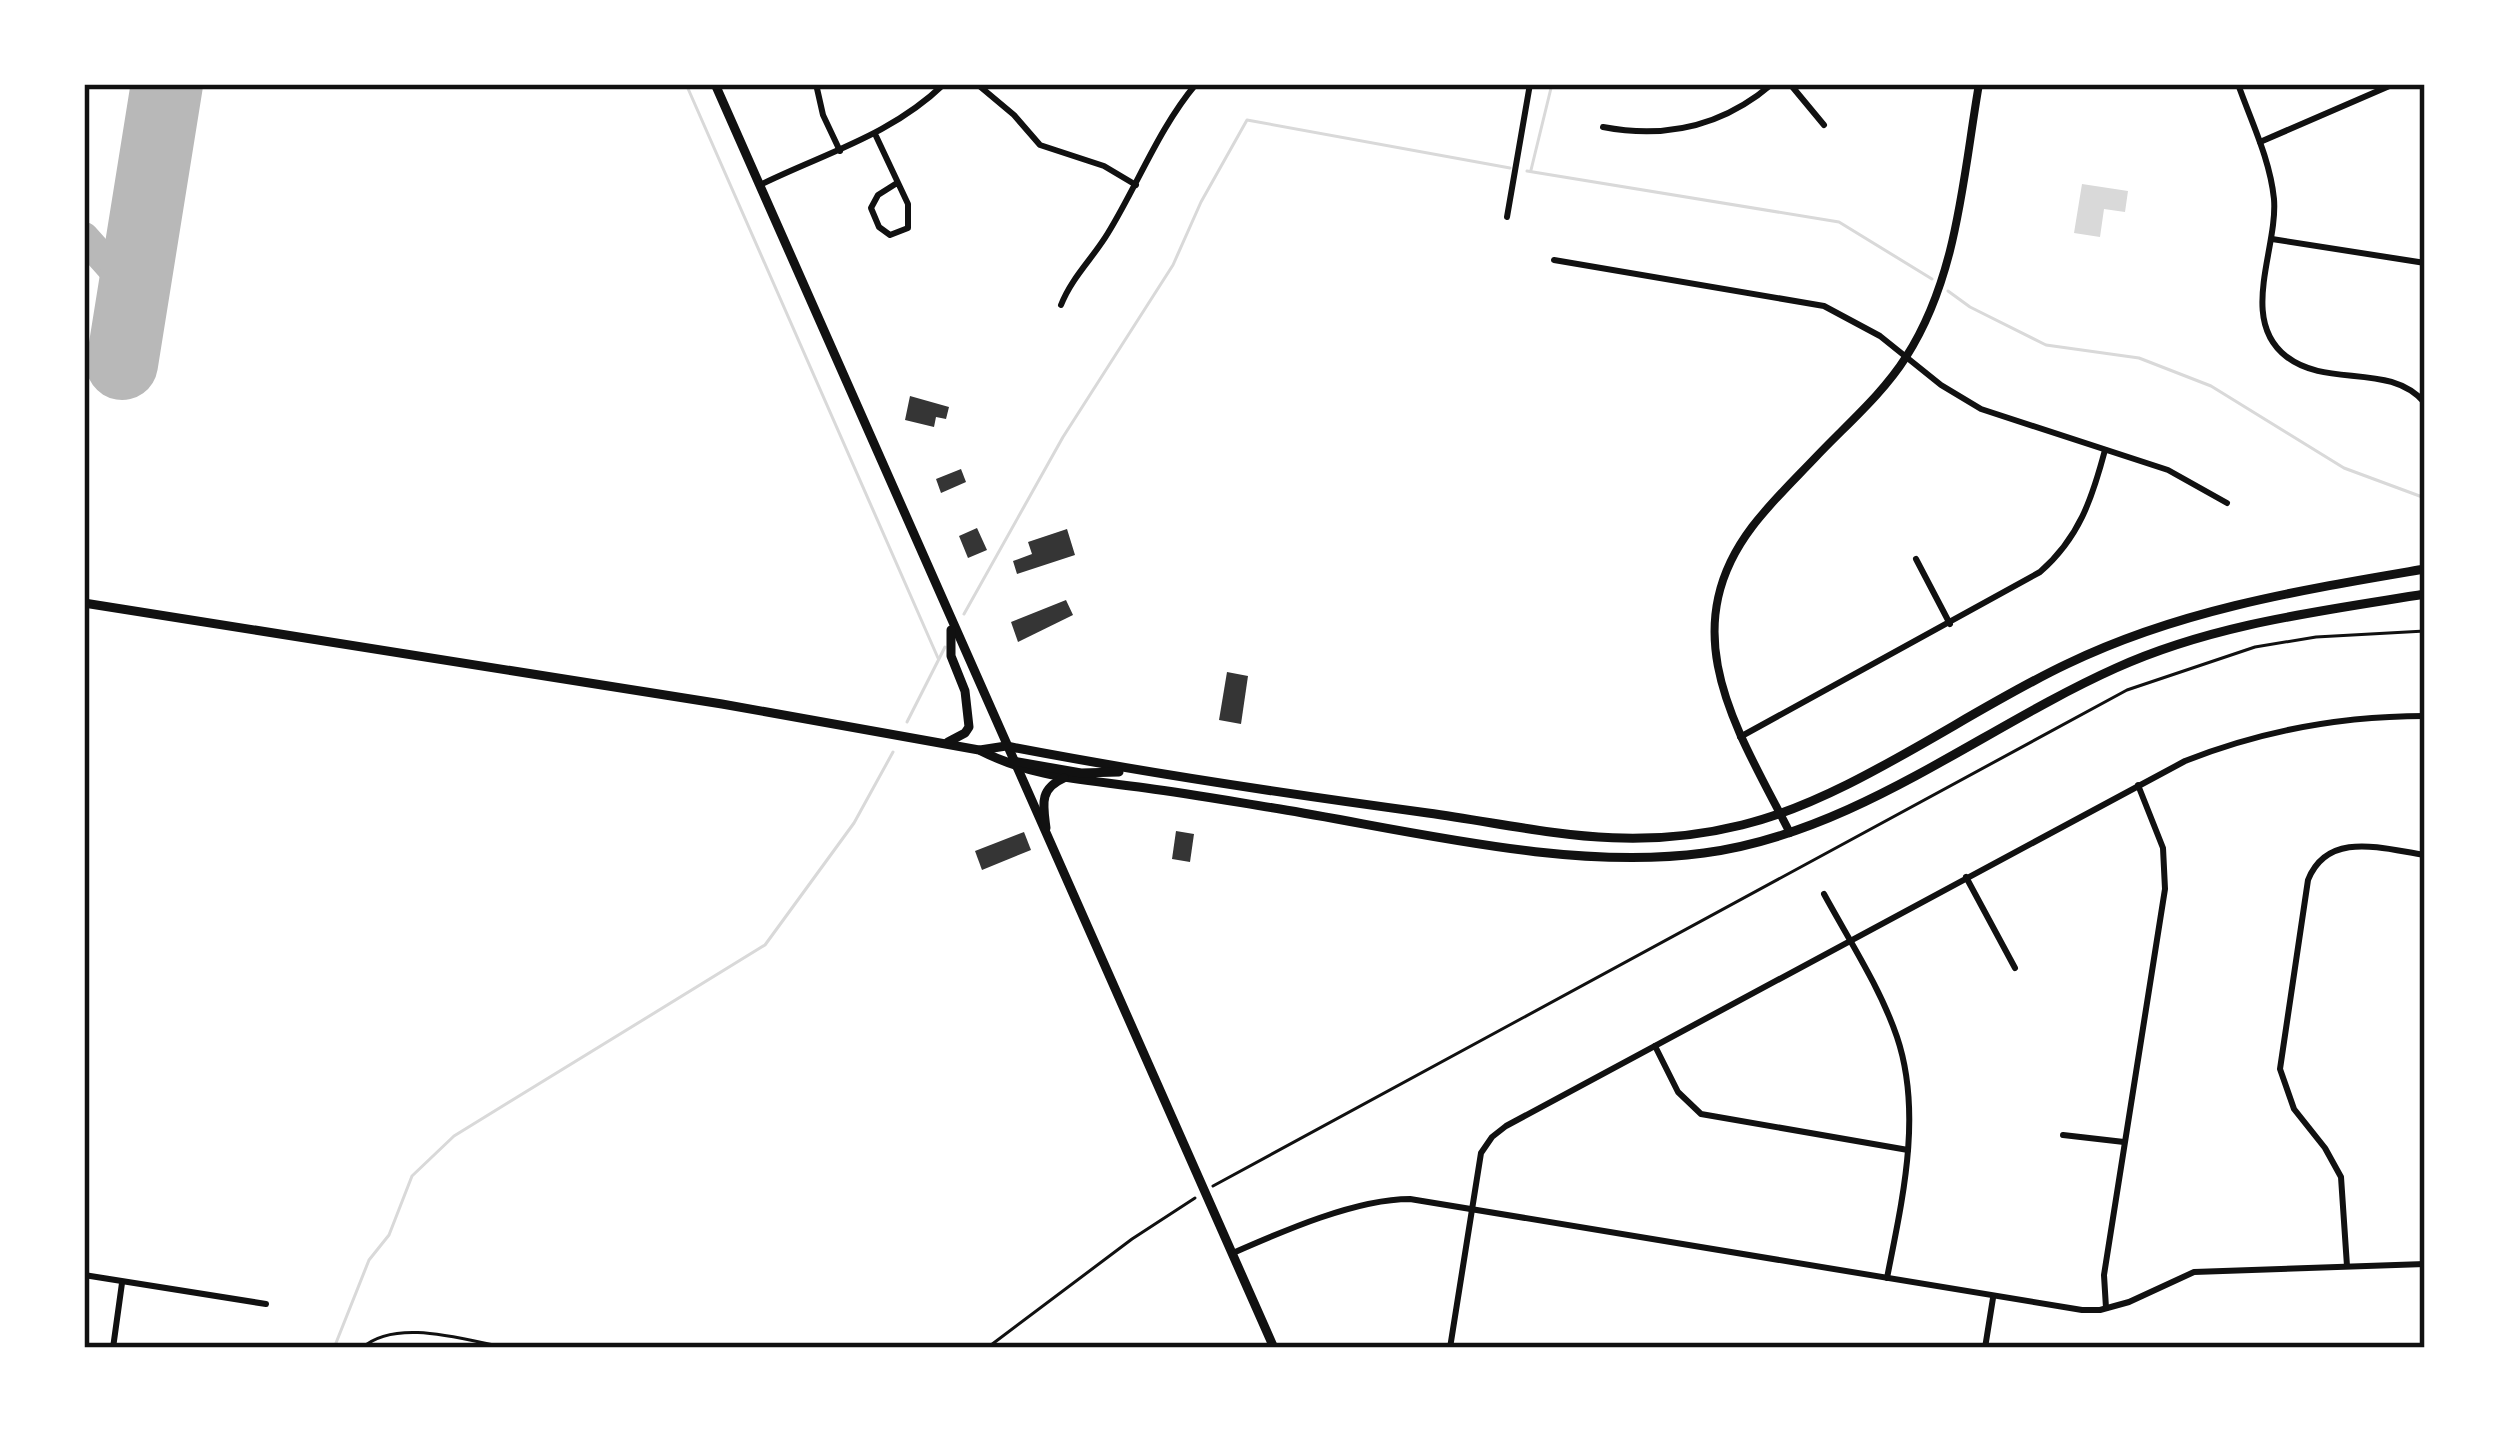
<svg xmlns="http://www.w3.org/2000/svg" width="2509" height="1432" font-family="'PT Sans Narrow',sans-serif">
<rect width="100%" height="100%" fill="#fff"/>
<path fill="#d9d9d9" d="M 2082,184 L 2128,191 L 2125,212 L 2104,209 L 2100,237 L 2074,233 Z"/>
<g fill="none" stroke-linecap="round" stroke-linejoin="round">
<g stroke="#d9d9d9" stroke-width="3">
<path d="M 686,84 L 938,658"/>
<path d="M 1531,170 L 1552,84"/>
<path d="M 1527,171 L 1839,222 L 1932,279"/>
<path d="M 1948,291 L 1970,307 L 2046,345 L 2139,358 L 2211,386 L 2344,468 L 2425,498"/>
<path d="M 964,614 L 1063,437 L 1173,265 L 1201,202 L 1247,120 L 1510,168"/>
<path d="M 907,722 L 945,647"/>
<path d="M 334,1348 L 369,1260 L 389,1235 L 412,1176 L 454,1136 L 765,945 L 854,823 L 893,752"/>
</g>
<path stroke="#b8b8b8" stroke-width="30" d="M 84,237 L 134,293"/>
<path stroke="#b8b8b8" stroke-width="72" d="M 122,364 L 167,84"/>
</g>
<g fill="#353535">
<path d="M 910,396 L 949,407 L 946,419 L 936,417 L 934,427 L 905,420 Z"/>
<path d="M 961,469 L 966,482 L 941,493 L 936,479 Z"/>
<path d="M 977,528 L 987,550 L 968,558 L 959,536 Z"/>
<path d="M 1067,529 L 1075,555 L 1017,574 L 1013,561 L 1032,554 L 1028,542 Z"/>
<path d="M 1066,600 L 1073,615 L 1018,642 L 1011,622 Z"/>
<path d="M 1227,672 L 1248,676 L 1241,724 L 1219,720 Z"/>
<path d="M 1176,831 L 1194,834 L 1190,862 L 1172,859 Z"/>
<path d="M 1024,832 L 1031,850 L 982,870 L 975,851 Z"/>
</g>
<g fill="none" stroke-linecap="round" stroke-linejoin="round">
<g stroke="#111" stroke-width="3">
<path d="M 1213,1186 L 2127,690 L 2255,647 L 2316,637 L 2425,631"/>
<path d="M 362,1348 C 397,1317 467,1341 509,1348"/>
<path d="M 987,1348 L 1132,1239 L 1195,1198"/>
</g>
<g stroke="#111" stroke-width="6">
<path d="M 816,84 L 823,115 L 840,151"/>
<path d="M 977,84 L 1014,115 L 1040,145 L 1104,166 L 1136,185"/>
<path d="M 1790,84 L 1824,125"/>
<path d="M 2238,84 C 2251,121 2270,159 2274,199 C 2278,249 2238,320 2287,357 C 2327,388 2390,362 2425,403"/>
<path d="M 2420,84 L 2425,91"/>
<path d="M 1603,127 C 1666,139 1723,126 1772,84"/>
<path d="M 876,136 L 908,204 L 908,228 L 890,235 L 879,227 L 871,208 L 878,195 L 897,183"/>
<path d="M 2260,142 L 2394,84"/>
<path d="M 760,185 C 825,153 890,136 944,84"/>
<path d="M 1507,217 L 1530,84"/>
<path d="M 2272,239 L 2425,263"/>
<path d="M 1554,260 L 1824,306 L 1880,336 L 1941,385 L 1981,409 L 2168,470 L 2227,503"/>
<path d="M 1061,305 C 1072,277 1093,258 1108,233 C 1138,184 1159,128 1196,84"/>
<path d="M 1916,559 L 1950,624"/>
<path d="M 1740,737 L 2040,572 C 2079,538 2092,499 2105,450"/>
<path d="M 1966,877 L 2015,968"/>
<path d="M 1824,894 C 1849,940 1880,987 1897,1037 C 1923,1114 1902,1201 1887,1278"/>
<path d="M 1655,1046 L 1678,1092 L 1701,1114 L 1908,1150"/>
<path d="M 2063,1135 L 2124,1142"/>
<path d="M 1233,1253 C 1283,1231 1356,1199 1410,1199 L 2082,1310 L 2100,1310 L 2129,1302 L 2194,1272 L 2425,1264"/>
<path d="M 2347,1266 L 2341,1177 L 2325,1148 L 2294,1109 L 2280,1069 L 2308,880 C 2328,830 2383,849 2425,855"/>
<path d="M 84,1275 L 266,1304"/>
<path d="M 2106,1308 L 2104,1275 L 2165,889 L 2163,848 L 2138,785"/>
<path d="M 113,1348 L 122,1283"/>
<path d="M 1450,1348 L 1481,1153 L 1492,1137 L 1506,1126 L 2185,761 C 2263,730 2341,716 2425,716"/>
<path d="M 1985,1348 L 1993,1298"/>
</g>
<path stroke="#111" stroke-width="8" d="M 1790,833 C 1739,732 1671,634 1752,527 C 1771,502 1793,481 1814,459 C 1845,426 1882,395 1906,357 C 1958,276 1963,176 1979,84"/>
<g stroke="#111" stroke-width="9">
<path d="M 715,84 L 1274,1348"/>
<path d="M 84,603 L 722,704 L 979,750 C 1036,779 1084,779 1146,788 C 1191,794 1236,802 1280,809 C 1413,831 1570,871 1704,853 C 1855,833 1980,729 2116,668 C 2213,624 2321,611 2425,594"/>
<path d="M 948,742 L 965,733 L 969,727 L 965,691 L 951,656 L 951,630"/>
<path d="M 980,750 L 1006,746 C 1146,773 1287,794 1428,813 C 1542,829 1625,854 1742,825 C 1850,799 1965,712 2067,664 C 2181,609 2302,590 2425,569"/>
<path d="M 1013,761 L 1081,773 L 1119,772"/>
<path d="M 1046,828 C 1043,804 1039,789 1064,778"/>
</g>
</g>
<rect width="2509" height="1432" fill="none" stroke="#ffffff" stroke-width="174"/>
<rect x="87" y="87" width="2335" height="1258" fill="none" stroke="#111" stroke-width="4.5"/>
</svg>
